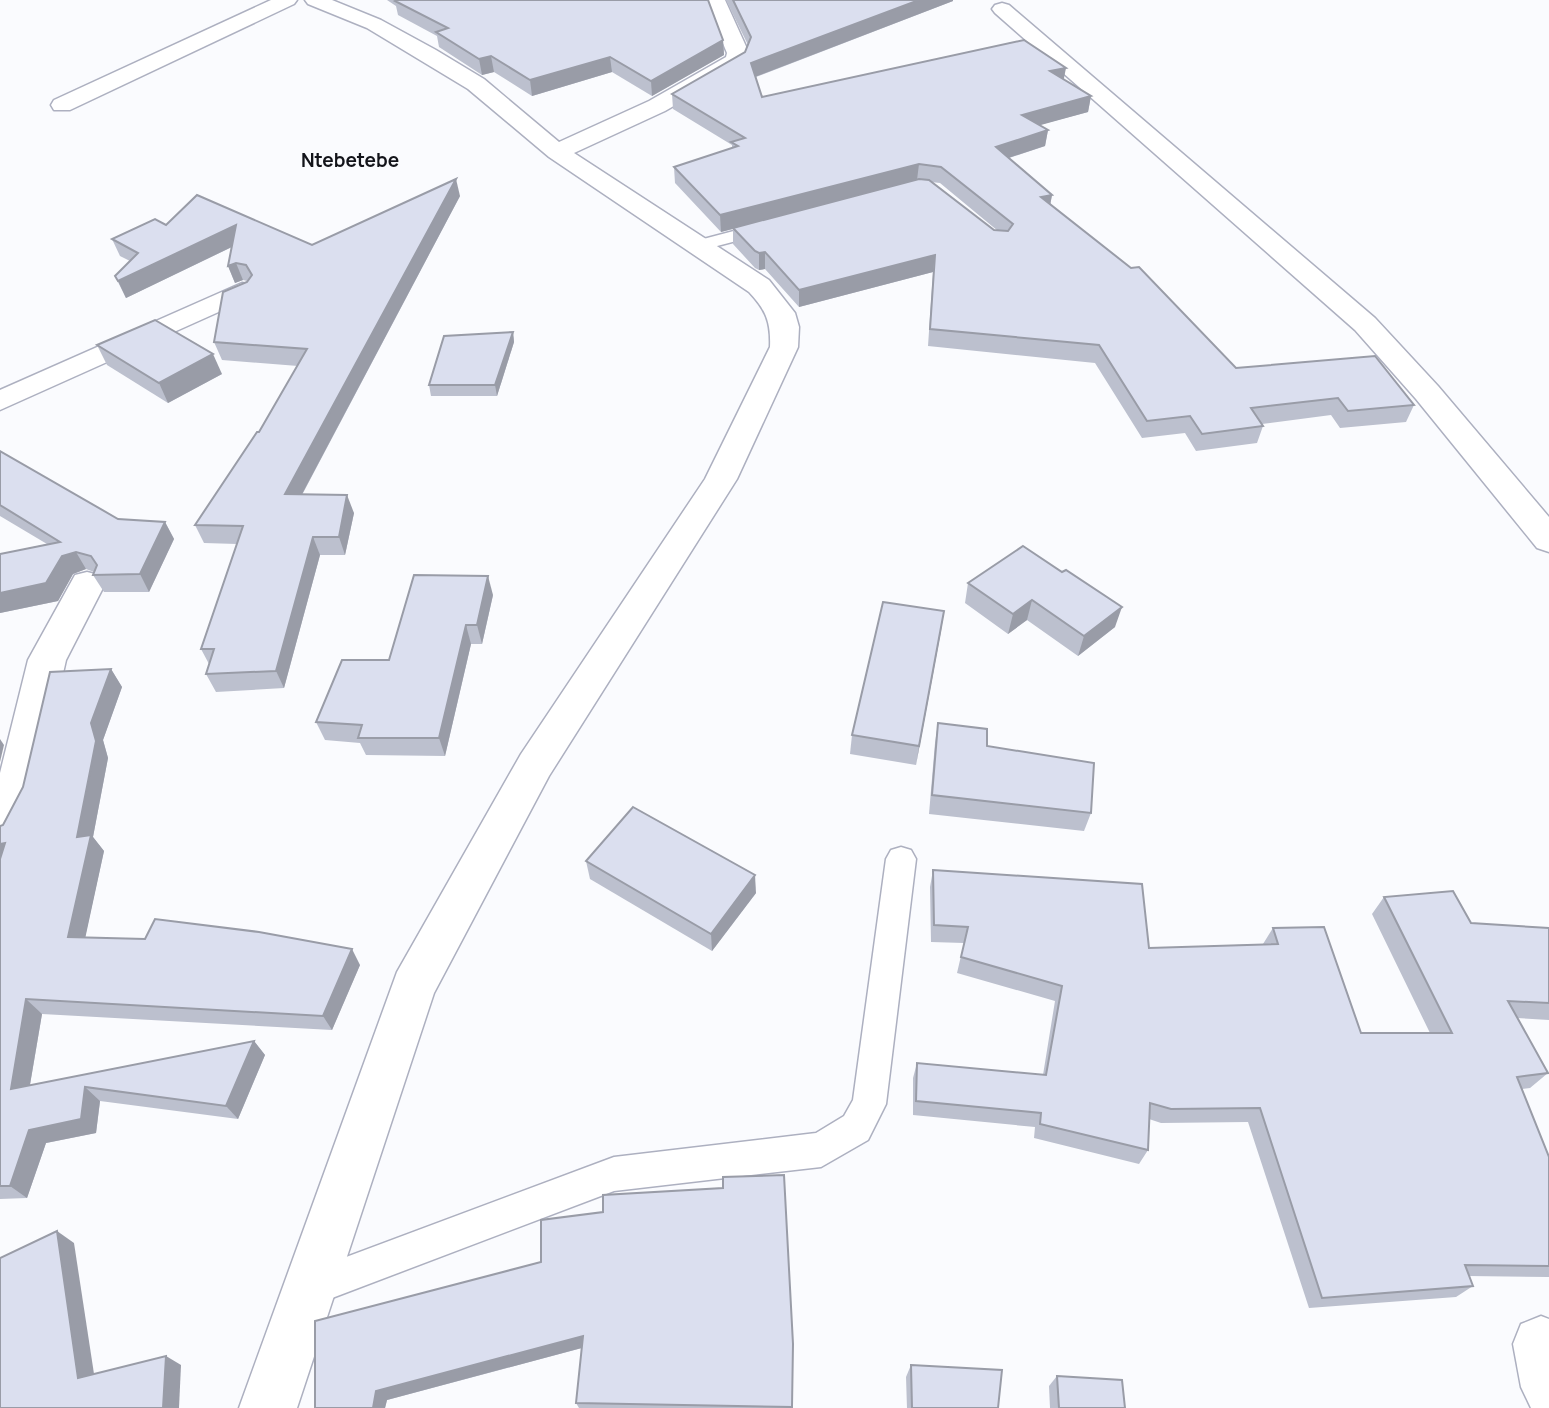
<svg xmlns="http://www.w3.org/2000/svg" width="1549" height="1408" font-family="Manrope,sans-serif">
<rect width="100%" height="100%" fill="#fafbfe"/>
<g fill="none" stroke-linecap="round" stroke-linejoin="round">
<g stroke="#adb0c0" stroke-width="3">
<g id="service">
<path d="M 768,222 L 774,223 L 777,227 L 774,231 L 698,251 L 689,246 L 692,242 Z"/>
<path d="M 901,847 L 911,850 L 916,859 L 886,1104 L 868,1140 L 821,1167 L 614,1191 L 311,1306 L 298,1301 L 293,1288 L 298,1275 L 614,1157 L 816,1133 L 844,1116 L 853,1100 L 886,859 L 891,850 Z"/>
</g>
</g>
<g stroke="#adb0c0" stroke-width="3">
<g id="minor">
<path d="M 271,0 L 297,0 L 294,4 L 70,110 L 54,110 L 51,105 L 54,100 Z"/>
<path d="M 305,0 L 332,0 L 381,20 L 436,50 L 484,79 L 559,142 L 649,101 L 726,57 L 727,53 L 705,0 L 725,0 L 749,53 L 743,66 L 665,111 L 574,153 L 769,280 L 795,313 L 799,327 L 798,347 L 737,479 L 549,776 L 434,993 L 297,1408 L 239,1408 L 397,972 L 521,754 L 705,479 L 770,347 C 771,322 766,310 749,292 L 549,157 L 468,89 L 367,28 L 308,4 Z"/>
<path d="M 1002,3 L 1009,5 L 1375,318 L 1438,386 L 1549,517 L 1549,552 L 1537,548 L 1416,399 L 1355,330 L 995,13 L 992,9 L 995,5 Z"/>
<path d="M 242,283 L 252,285 L 256,291 L 252,297 L 0,410 L 0,390 Z"/>
<path d="M 87,572 L 99,575 L 105,584 L 66,660 L 34,803 L 15,840 L 0,845 L 0,773 L 28,660 L 75,575 Z"/>
<path d="M 1541,1316 L 1549,1319 L 1549,1408 L 1531,1408 L 1521,1387 L 1513,1344 L 1521,1324 Z"/>
</g>
</g>
<use href="#service" fill="#fff" fill-rule="evenodd"/>
<use href="#minor" fill="#fff" fill-rule="evenodd"/>
</g>
<g fill="#bcc0ce" fill-rule="evenodd">
<path d="M 387,0 L 708,0 L 723,40 L 724,55 L 652,96 L 612,72 L 532,96 L 494,72 L 482,75 L 439,47 L 437,36 L 398,15 L 396,6 Z"/>
<path d="M 726,0 L 953,0 L 953,1 L 756,77 L 762,97 L 1064,80 L 1091,96 L 1088,112 L 1039,125 L 1048,130 L 1045,146 L 1009,158 L 1052,195 L 1050,205 L 1236,368 L 1414,405 L 1406,422 L 1340,428 L 1331,415 L 1262,424 L 1263,426 L 1257,443 L 1196,451 L 1185,433 L 1142,438 L 1095,363 L 928,346 L 933,272 L 799,307 L 765,269 L 759,270 L 755,268 L 733,244 L 733,229 L 721,232 L 675,183 L 674,167 L 732,148 L 732,145 L 673,109 L 672,94 L 745,52 L 748,45 ZM 931,182 L 940,183 L 998,231 L 994,230 Z"/>
<path d="M 460,196 L 302,495 L 354,513 L 345,555 L 320,555 L 284,688 L 216,692 L 206,674 L 209,664 L 201,649 L 237,544 L 204,543 L 195,525 L 259,432 L 298,366 L 222,360 L 214,342 L 247,281 L 243,280 L 235,283 L 228,266 L 232,247 L 126,298 L 115,276 L 130,261 L 120,256 L 112,239 L 166,225 L 312,245 Z"/>
<path d="M 513,332 L 514,342 L 497,396 L 431,396 L 429,385 Z"/>
<path d="M 97,345 L 222,374 L 168,403 L 107,365 Z"/>
<path d="M 0,451 L 118,519 L 165,522 L 174,539 L 149,592 L 104,592 L 93,575 L 94,572 L 86,569 L 73,574 L 58,601 L 0,613 L 0,554 L 47,544 L 0,516 Z"/>
<path d="M 1023,546 L 1115,627 L 1078,656 L 1027,620 L 1008,634 L 965,603 L 968,583 Z"/>
<path d="M 493,595 L 482,644 L 471,644 L 445,756 L 366,755 L 360,743 L 325,740 L 316,722 L 389,660 Z"/>
<path d="M 944,611 L 916,765 L 850,754 L 852,735 Z"/>
<path d="M 111,669 L 122,687 L 103,740 L 108,758 L 93,837 L 104,851 L 85,937 L 360,965 L 332,1030 L 42,1014 L 30,1085 L 254,1041 L 265,1055 L 238,1119 L 100,1101 L 96,1133 L 46,1143 L 27,1198 L 0,1199 L 0,826 L 3,825 Z"/>
<path d="M 938,723 L 987,746 L 1091,813 L 1084,831 L 929,814 L 935,743 Z"/>
<path d="M 586,861 L 756,893 L 712,951 L 590,879 Z"/>
<path d="M 933,870 L 1149,948 L 1263,944 L 1273,928 L 1361,1033 L 1430,1033 L 1372,914 L 1384,897 L 1471,923 L 1549,928 L 1549,1020 L 1517,1018 L 1548,1073 L 1530,1088 L 1522,1089 L 1549,1157 L 1549,1277 L 1469,1276 L 1473,1286 L 1456,1297 L 1309,1308 L 1248,1122 L 1161,1123 L 1149,1119 L 1148,1150 L 1139,1164 L 1034,1138 L 1035,1127 L 913,1115 L 913,1078 L 917,1063 L 1043,1075 L 1055,1001 L 957,973 L 964,943 L 931,942 L 930,887 Z"/>
<path d="M 315,1321 L 793,1344 L 792,1408 L 579,1408 L 576,1403 L 582,1348 L 387,1400 L 385,1408 L 315,1408 Z"/>
<path d="M 911,1365 L 998,1408 L 907,1408 L 906,1377 Z"/>
<path d="M 1057,1376 L 1125,1408 L 1050,1408 L 1049,1386 Z"/>
</g>
<g fill="#999ca7">
<path d="M 919,0 L 953,0 L 953,1 L 752,78 L 751,63 Z"/>
<path d="M 723,40 L 724,55 L 652,96 L 651,81 Z"/>
<path d="M 491,56 L 494,72 L 482,75 L 479,59 Z"/>
<path d="M 610,57 L 612,72 L 532,96 L 530,80 Z"/>
<path d="M 1066,68 L 1063,83 L 1050,71 Z"/>
<path d="M 1091,96 L 1088,112 L 1019,131 L 1022,115 Z"/>
<path d="M 1048,130 L 1045,146 L 993,163 L 996,147 Z"/>
<path d="M 919,164 L 917,180 L 721,232 L 720,215 Z"/>
<path d="M 456,179 L 460,196 L 292,513 L 285,494 Z"/>
<path d="M 1052,195 L 1049,211 L 1041,197 Z"/>
<path d="M 236,225 L 242,242 L 126,298 L 118,281 Z"/>
<path d="M 765,252 L 765,269 L 759,270 L 759,253 Z"/>
<path d="M 935,255 L 933,272 L 799,307 L 799,290 Z"/>
<path d="M 236,263 L 243,280 L 235,283 L 228,266 Z"/>
<path d="M 513,332 L 514,342 L 497,396 L 495,385 Z"/>
<path d="M 213,354 L 222,374 L 168,403 L 159,383 Z"/>
<path d="M 347,495 L 354,513 L 345,555 L 339,537 Z"/>
<path d="M 165,522 L 174,539 L 149,592 L 140,574 Z"/>
<path d="M 313,537 L 320,555 L 284,688 L 276,671 Z"/>
<path d="M 76,552 L 86,569 L 73,574 L 58,601 L 0,613 L 0,593 L 62,556 Z"/>
<path d="M 488,576 L 493,595 L 482,644 L 477,625 Z"/>
<path d="M 1032,600 L 1027,620 L 1008,634 L 1013,614 Z"/>
<path d="M 1122,607 L 1115,627 L 1078,656 L 1084,636 Z"/>
<path d="M 944,611 L 941,631 L 916,765 L 919,746 Z"/>
<path d="M 466,625 L 471,644 L 445,756 L 439,738 Z"/>
<path d="M 111,669 L 122,687 L 103,740 L 108,758 L 93,837 L 104,851 L 82,953 L 68,937 L 77,837 L 91,723 Z"/>
<path d="M 0,739 L 4,745 L 0,762 Z"/>
<path d="M 5,843 L 0,862 L 0,844 Z"/>
<path d="M 755,875 L 756,893 L 712,951 L 711,934 Z"/>
<path d="M 352,949 L 360,965 L 332,1030 L 323,1016 Z"/>
<path d="M 26,999 L 42,1014 L 27,1102 L 11,1089 Z"/>
<path d="M 254,1041 L 265,1055 L 238,1119 L 226,1106 Z"/>
<path d="M 85,1087 L 100,1101 L 96,1133 L 46,1143 L 27,1198 L 10,1186 L 29,1130 Z"/>
<path d="M 57,1231 L 74,1243 L 96,1387 L 78,1378 Z"/>
<path d="M 583,1336 L 589,1346 L 387,1400 L 385,1408 L 373,1408 L 376,1391 Z"/>
<path d="M 166,1356 L 181,1365 L 179,1408 L 163,1408 Z"/>
</g>
<g fill="#dbdfef" stroke="#999ca7" stroke-width="2">
<path d="M 397,0 L 708,0 L 723,40 L 651,81 L 610,57 L 530,80 L 491,56 L 479,59 L 436,32 L 448,28 L 395,1 Z"/>
<path d="M 733,0 L 919,0 L 751,63 L 762,97 L 1024,40 L 1066,68 L 1050,71 L 1091,96 L 1022,115 L 1048,130 L 996,147 L 1052,195 L 1041,197 L 1131,268 L 1139,267 L 1236,368 L 1375,356 L 1414,405 L 1348,411 L 1338,398 L 1251,408 L 1263,426 L 1202,434 L 1190,416 L 1147,421 L 1099,345 L 930,329 L 935,255 L 799,290 L 765,252 L 759,253 L 755,251 L 733,228 L 919,179 L 929,180 L 994,230 L 1008,231 L 1013,224 L 941,167 L 919,164 L 720,215 L 674,167 L 738,146 L 731,142 L 745,138 L 672,94 L 745,52 L 751,37 Z"/>
<path d="M 456,179 L 285,494 L 347,495 L 339,537 L 313,537 L 276,671 L 206,674 L 214,649 L 201,649 L 243,526 L 195,525 L 257,432 L 259,432 L 307,349 L 214,342 L 223,292 L 247,282 L 252,275 L 246,265 L 236,263 L 228,266 L 236,225 L 118,281 L 115,276 L 138,253 L 112,239 L 155,219 L 166,225 L 197,195 L 312,245 Z"/>
<path d="M 155,320 L 213,354 L 159,383 L 97,345 Z"/>
<path d="M 513,332 L 495,385 L 429,385 L 444,336 Z"/>
<path d="M 0,451 L 118,519 L 165,522 L 140,574 L 93,575 L 97,565 L 91,556 L 76,552 L 62,556 L 46,583 L 0,593 L 0,554 L 60,542 L 0,505 Z"/>
<path d="M 1023,546 L 1062,572 L 1066,570 L 1122,607 L 1084,636 L 1032,600 L 1013,614 L 968,583 Z"/>
<path d="M 414,575 L 488,576 L 477,625 L 466,625 L 439,738 L 358,738 L 362,725 L 316,722 L 342,660 L 389,660 Z"/>
<path d="M 883,602 L 944,611 L 919,746 L 852,735 Z"/>
<path d="M 111,669 L 91,723 L 96,741 L 77,837 L 91,835 L 68,937 L 145,939 L 155,919 L 259,932 L 352,949 L 323,1016 L 26,999 L 11,1089 L 254,1041 L 226,1106 L 85,1087 L 81,1119 L 29,1130 L 10,1186 L 0,1186 L 0,859 L 5,843 L 0,844 L 0,826 L 3,825 L 23,787 L 50,672 Z"/>
<path d="M 938,723 L 987,729 L 987,746 L 1094,763 L 1091,813 L 932,795 Z"/>
<path d="M 633,807 L 755,875 L 711,934 L 586,861 Z"/>
<path d="M 933,870 L 1142,884 L 1149,948 L 1278,944 L 1273,928 L 1324,927 L 1361,1033 L 1452,1033 L 1384,897 L 1453,891 L 1471,923 L 1549,928 L 1549,1003 L 1508,1001 L 1548,1073 L 1517,1077 L 1549,1157 L 1549,1266 L 1465,1265 L 1473,1286 L 1322,1298 L 1260,1108 L 1171,1109 L 1150,1103 L 1148,1150 L 1040,1124 L 1041,1113 L 916,1101 L 917,1063 L 1046,1075 L 1062,986 L 961,957 L 968,927 L 934,925 Z"/>
<path d="M 784,1175 L 793,1344 L 792,1407 L 576,1403 L 583,1336 L 376,1391 L 373,1408 L 315,1408 L 315,1321 L 541,1262 L 541,1220 L 603,1212 L 603,1195 L 723,1188 L 723,1177 Z"/>
<path d="M 57,1231 L 78,1378 L 166,1356 L 163,1408 L 0,1408 L 0,1258 Z"/>
<path d="M 911,1365 L 1002,1370 L 998,1408 L 912,1408 Z"/>
<path d="M 1057,1376 L 1122,1380 L 1125,1408 L 1059,1408 Z"/>
</g>
<g text-anchor="middle" stroke-width="7" stroke-linejoin="round" paint-order="stroke">
<g font-size="19" font-weight="bold" fill="#13141a" stroke="#fafbfe">
<text x="350" y="167">Ntebetebe</text>
</g>
</g>
</svg>
